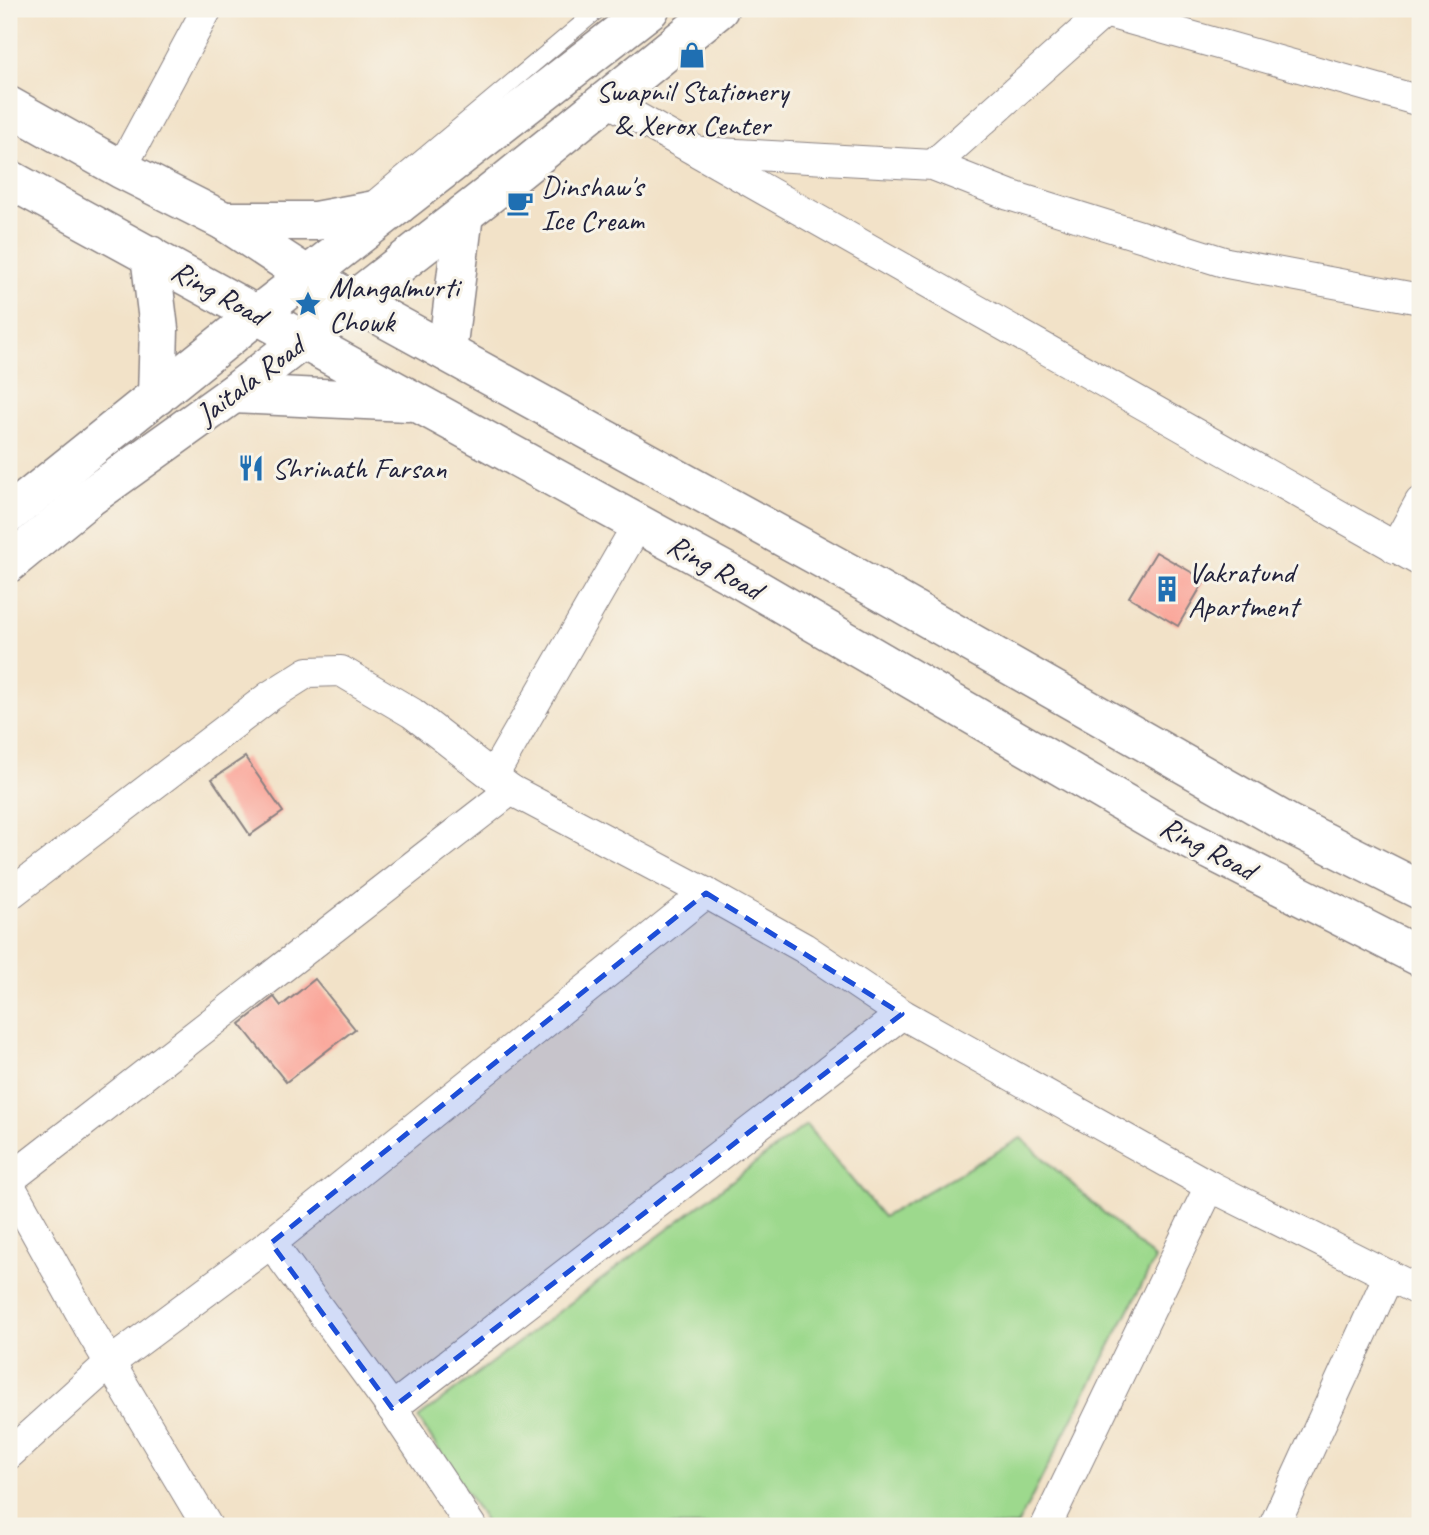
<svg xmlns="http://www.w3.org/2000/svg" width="1429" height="1535" font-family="Caveat,sans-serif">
<rect width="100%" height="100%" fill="#f7f3e8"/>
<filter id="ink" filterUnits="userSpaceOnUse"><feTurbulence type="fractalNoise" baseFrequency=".0143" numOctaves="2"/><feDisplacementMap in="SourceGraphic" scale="14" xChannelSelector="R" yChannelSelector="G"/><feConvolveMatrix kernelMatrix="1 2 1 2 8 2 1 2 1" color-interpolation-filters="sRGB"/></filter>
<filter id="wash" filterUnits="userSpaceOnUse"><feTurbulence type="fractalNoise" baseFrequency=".00686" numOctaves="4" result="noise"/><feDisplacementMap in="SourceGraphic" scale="28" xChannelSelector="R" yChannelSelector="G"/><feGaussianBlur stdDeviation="1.57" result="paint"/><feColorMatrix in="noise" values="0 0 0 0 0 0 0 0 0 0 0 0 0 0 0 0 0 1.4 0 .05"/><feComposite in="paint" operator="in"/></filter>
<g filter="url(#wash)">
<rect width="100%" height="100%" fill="#f2e2c8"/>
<path fill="#9dd98d" stroke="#607e64" stroke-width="2" d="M 806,1125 L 883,1217 L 1021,1138 L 1155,1259 L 1017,1526 L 488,1526 L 418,1418 Z"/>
<g id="blocks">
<g fill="#faa599">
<path d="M 1156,552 L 1205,580 L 1178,626 L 1129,597 Z"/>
<path d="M 245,757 L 283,812 L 250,835 L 212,779 Z"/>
<path d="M 315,979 L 355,1029 L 286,1082 L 240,1024 L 274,997 L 281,1006 Z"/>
</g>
</g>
</g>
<g filter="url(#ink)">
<use href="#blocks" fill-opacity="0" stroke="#8a8282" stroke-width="2"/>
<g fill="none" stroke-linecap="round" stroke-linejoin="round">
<g stroke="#8a8282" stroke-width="18">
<path id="lane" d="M 369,202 L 599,9"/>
</g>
<g stroke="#8a8282" stroke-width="32">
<g id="street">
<path d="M 1105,12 L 1420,101"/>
<path d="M 606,100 L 1420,561"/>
<path d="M 702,152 L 933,165 L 1009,195 L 1227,263 L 1420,299"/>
<path d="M 933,165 L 1108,9"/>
<path d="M 121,169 L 207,9"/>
<path d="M 1395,548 L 1420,502"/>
<path d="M 493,776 L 638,524"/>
<path d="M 9,895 L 270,696 L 308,672 L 341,671 L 412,713 L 511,790 L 706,893 L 804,948 L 902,1014 L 1210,1186 L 1420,1291"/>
<path d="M 9,1180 L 511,790"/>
<path d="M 9,1184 L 92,1333 L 207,1526"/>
<path d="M 392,1408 L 902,1014"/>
<path d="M 9,1454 L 110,1363 L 271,1243"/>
<path d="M 471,1526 L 392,1408 L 271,1243 L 706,893"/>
<path d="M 1046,1526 L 1210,1186"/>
<path d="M 1274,1526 L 1389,1275"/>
</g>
</g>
<g stroke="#8a8282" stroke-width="41">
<g id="secondary">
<path d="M 9,514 L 258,314 L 650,9"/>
<path d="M 9,563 L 87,499 L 233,394 L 495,190 L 719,9"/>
</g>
</g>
<g stroke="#8a8282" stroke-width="41">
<g id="primary">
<path d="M 9,106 L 121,169 L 224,221 L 308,276 L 854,576 L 1289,824 L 1420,890"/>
<path d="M 9,179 L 741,580 L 1165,827 L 1420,957"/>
<path d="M 224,221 L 315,221 L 397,206"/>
<path d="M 150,255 L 159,329 L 157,396"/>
<path d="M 447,352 L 464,214"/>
<path d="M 233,394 L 408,402"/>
</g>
</g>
<use href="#lane" stroke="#fff" stroke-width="16"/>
<use href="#street" stroke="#fff" stroke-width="30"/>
<use href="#secondary" stroke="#fff" stroke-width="38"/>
<use href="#primary" stroke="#fff" stroke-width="38"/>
</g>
</g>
<path fill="#1d4ed8" fill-opacity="0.2" stroke="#1d4ed8" stroke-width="5" stroke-dasharray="14 9" stroke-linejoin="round" d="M 706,893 L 902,1014 L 392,1408 L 271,1243 Z"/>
<defs>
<g id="shop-bare" transform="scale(2.1)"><path d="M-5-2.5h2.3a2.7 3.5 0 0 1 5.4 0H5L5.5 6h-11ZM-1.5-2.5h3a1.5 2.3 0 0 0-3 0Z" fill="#1f6fb2" stroke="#f7f3e8" stroke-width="2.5" paint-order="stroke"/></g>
<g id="cafe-bare" transform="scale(2.1)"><path d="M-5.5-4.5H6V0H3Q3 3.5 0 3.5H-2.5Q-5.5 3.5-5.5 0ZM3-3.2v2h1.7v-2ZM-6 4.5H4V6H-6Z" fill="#1f6fb2" stroke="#f7f3e8" stroke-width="2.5" paint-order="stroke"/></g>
<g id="sight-bare" transform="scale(2.1)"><path d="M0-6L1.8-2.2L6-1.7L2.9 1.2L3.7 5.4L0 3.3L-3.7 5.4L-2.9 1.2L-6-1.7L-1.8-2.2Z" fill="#1f6fb2" stroke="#f7f3e8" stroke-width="2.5" paint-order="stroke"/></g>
<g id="restaurant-bare" transform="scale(2.1)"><path d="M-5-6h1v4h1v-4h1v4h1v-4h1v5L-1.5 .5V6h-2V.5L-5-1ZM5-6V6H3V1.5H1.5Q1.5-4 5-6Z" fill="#1f6fb2" stroke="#f7f3e8" stroke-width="2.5" paint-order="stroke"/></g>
<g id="building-bare" transform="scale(2.1)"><path d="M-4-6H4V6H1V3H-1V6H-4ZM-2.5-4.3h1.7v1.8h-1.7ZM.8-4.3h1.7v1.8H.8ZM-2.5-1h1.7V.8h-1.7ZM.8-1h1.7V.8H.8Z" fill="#1f6fb2" stroke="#f7f3e8" stroke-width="2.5" paint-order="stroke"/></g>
</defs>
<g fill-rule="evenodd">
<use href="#shop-bare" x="692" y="55"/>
<use href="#cafe-bare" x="520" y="203"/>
<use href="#sight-bare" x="308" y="304"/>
<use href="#restaurant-bare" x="251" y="468"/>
<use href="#building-bare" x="1167" y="589"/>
</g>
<g text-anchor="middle" stroke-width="6" stroke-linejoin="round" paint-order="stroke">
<g font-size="30" fill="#22223b" stroke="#f7f3e8" text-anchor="start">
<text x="692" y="101" text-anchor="middle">Swapnil Stationery<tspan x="692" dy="34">&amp; Xerox Center</tspan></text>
<text x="541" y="196">Dinshaw's<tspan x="541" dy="34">Ice Cream</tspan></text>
<text x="329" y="297">Mangalmurti<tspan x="329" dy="34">Chowk</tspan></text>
<text x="272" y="478">Shrinath Farsan</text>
<text x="1188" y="582">Vakratund<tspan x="1188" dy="34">Apartment</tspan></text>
</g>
<g font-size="30" fill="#22223b" stroke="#f7f3e8">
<text transform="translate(219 293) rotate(29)" y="10">Ring Road</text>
<text transform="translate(250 380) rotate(-37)" y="10">Jaitala Road</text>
<text transform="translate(715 567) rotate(29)" y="10">Ring Road</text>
<text transform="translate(1208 848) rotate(28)" y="10">Ring Road</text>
</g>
</g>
<rect width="1429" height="1535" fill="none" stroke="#f7f3e8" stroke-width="35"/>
</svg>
